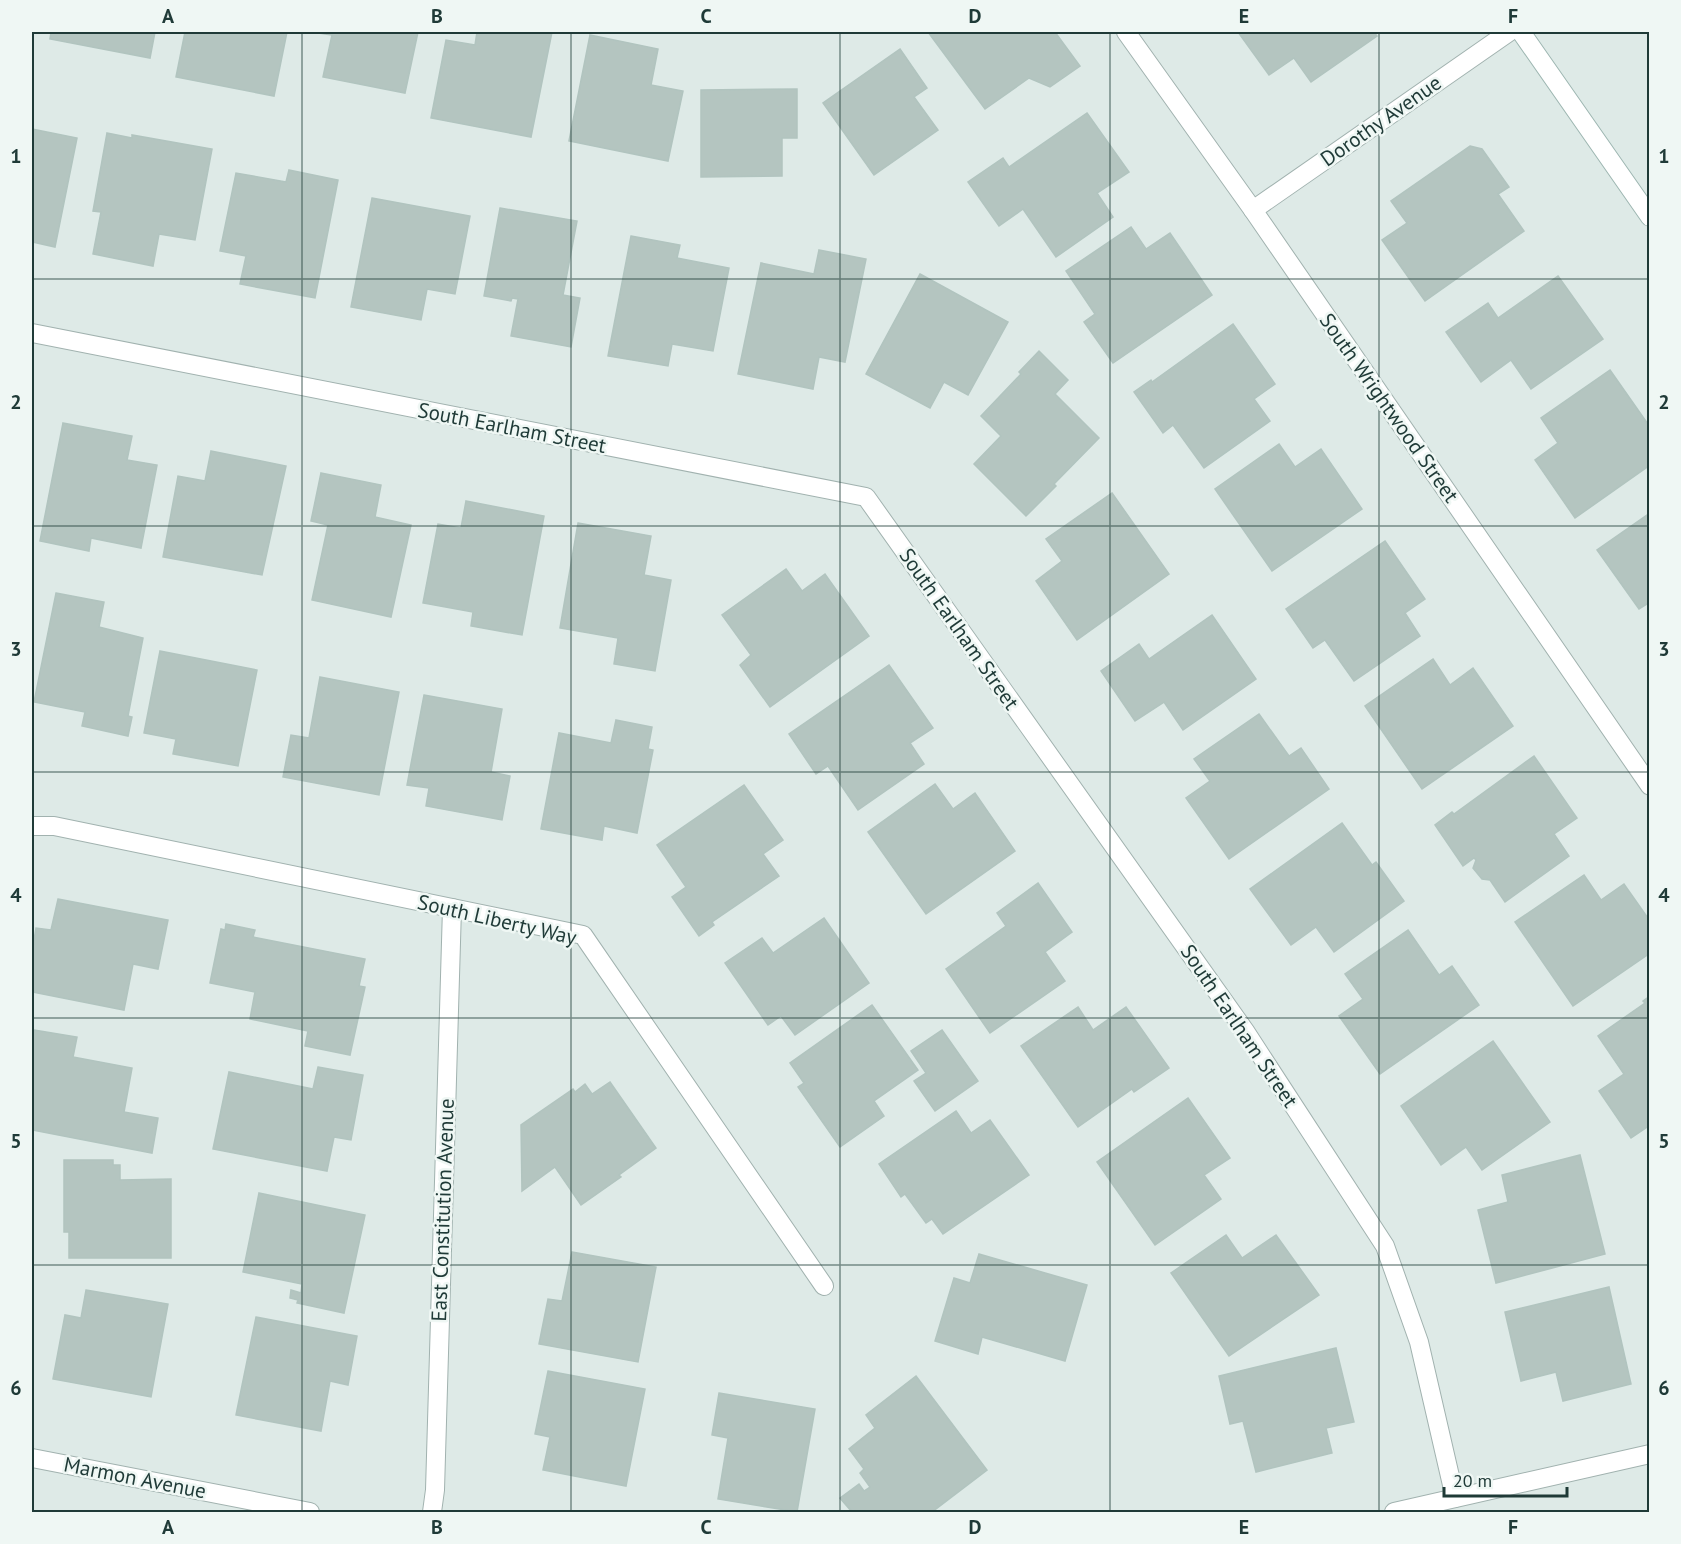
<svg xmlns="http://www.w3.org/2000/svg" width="1681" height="1544" font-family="'PT Sans',sans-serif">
<rect width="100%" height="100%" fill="#deeae7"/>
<g fill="#b4c5c0" stroke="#b1c4bf" stroke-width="1.5">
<path d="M 51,32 L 155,32 L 150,58 L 50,39 Z"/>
<path d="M 185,32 L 287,32 L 274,96 L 176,77 Z"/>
<path d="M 319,32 L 418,32 L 405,93 L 323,77 L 332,35 L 318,33 Z"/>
<path d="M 477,32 L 552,32 L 531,137 L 431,118 L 446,40 L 475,45 Z"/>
<path d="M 928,32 L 1055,32 L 1080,66 L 1050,87 L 1029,78 L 985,109 Z"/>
<path d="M 1238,32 L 1374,32 L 1377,36 L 1311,82 L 1294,58 L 1269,75 Z"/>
<path d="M 590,35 L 658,49 L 651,85 L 683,91 L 668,161 L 569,141 Z"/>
<path d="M 900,49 L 927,88 L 914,97 L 938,130 L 874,175 L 823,103 Z"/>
<path d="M 797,89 L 797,138 L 782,138 L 782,176 L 701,177 L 701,90 Z"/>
<path d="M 1087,113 L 1129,172 L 1097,193 L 1113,217 L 1056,257 L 1023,209 L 999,226 L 968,182 L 1003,158 L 1009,167 Z"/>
<path d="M 32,129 L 77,138 L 55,247 L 32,242 Z"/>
<path d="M 107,133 L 132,138 L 132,135 L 212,149 L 195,240 L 159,234 L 153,266 L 93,254 L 101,212 L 93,211 Z"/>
<path d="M 1470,146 L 1482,149 L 1509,187 L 1498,194 L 1524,231 L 1425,301 L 1382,240 L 1407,223 L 1391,201 Z"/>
<path d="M 289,170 L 338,180 L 315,298 L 240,284 L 246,256 L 220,251 L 236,173 L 286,182 Z"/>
<path d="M 372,198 L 470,216 L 455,294 L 427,289 L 421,320 L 351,307 Z"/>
<path d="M 500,208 L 577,221 L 563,295 L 580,298 L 571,347 L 511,336 L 518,299 L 512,298 L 511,301 L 484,296 Z"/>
<path d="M 1131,227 L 1146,249 L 1170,233 L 1212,295 L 1113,363 L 1084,322 L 1095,314 L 1066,271 Z"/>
<path d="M 631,236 L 680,245 L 677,258 L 729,268 L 713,351 L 672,344 L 668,366 L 608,356 Z"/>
<path d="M 819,250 L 866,259 L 845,362 L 819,357 L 813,389 L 738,374 L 761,263 L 814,274 Z"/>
<path d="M 920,274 L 1008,322 L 968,395 L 944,382 L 930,408 L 866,374 Z"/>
<path d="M 1558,276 L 1603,339 L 1531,389 L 1511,360 L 1481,382 L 1446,332 L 1488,303 L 1498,318 Z"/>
<path d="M 1233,324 L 1275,384 L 1254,399 L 1270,421 L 1204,468 L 1173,425 L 1163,433 L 1134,392 L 1151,380 L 1152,382 Z"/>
<path d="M 1039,351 L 1068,380 L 1055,394 L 1099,438 L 1054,484 L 1056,486 L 1026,516 L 974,464 L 1001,436 L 981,416 L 1021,374 L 1019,372 Z"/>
<path d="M 1610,370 L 1650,427 L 1650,465 L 1575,518 L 1535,460 L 1558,443 L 1541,418 Z"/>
<path d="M 63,423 L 132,436 L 127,460 L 157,465 L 141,548 L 91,538 L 89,551 L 40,541 Z"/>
<path d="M 1279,444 L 1295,467 L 1321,449 L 1362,509 L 1272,571 L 1215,489 Z"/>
<path d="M 211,451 L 286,466 L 262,575 L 163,557 L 178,476 L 205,481 Z"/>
<path d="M 321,473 L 381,485 L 375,517 L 411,525 L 391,617 L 312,600 L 328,525 L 311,521 Z"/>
<path d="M 1112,493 L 1169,574 L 1077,640 L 1036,581 L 1062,561 L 1046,539 Z"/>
<path d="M 466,501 L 544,516 L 522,635 L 471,626 L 473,612 L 423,603 L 438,524 L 461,528 Z"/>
<path d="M 1650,513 L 1650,602 L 1639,609 L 1597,550 Z"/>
<path d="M 578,523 L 651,536 L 644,575 L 671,580 L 655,671 L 614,664 L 618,638 L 560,628 Z"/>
<path d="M 1385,541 L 1425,599 L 1405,613 L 1420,636 L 1354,681 L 1325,640 L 1313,648 L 1286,609 Z"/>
<path d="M 786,569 L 802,591 L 825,574 L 869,636 L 770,707 L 740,665 L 751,655 L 722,615 Z"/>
<path d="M 56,593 L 104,602 L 99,627 L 143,638 L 128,716 L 132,717 L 128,736 L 82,726 L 85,712 L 34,702 Z"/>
<path d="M 1212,615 L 1256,679 L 1183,730 L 1164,702 L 1135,721 L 1101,671 L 1139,644 L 1149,659 Z"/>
<path d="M 160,651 L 257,670 L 238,766 L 173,754 L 176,739 L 144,733 Z"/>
<path d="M 1433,659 L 1450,685 L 1473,668 L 1513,726 L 1422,789 L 1365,706 Z"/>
<path d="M 889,665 L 933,728 L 910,743 L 924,764 L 858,810 L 828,766 L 816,774 L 789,734 Z"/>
<path d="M 320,677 L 399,692 L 379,795 L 283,777 L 291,735 L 309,738 Z"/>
<path d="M 424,695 L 502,709 L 491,772 L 510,776 L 502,820 L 426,806 L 429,788 L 407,785 Z"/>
<path d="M 1259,714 L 1289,756 L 1301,748 L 1329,789 L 1229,859 L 1186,798 L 1210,781 L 1194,759 Z"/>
<path d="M 616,720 L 652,727 L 648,749 L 653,750 L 637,833 L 604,826 L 602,840 L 541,829 L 559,733 L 611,743 Z"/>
<path d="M 1534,756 L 1577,818 L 1554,834 L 1569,856 L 1505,902 L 1490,880 L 1482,879 L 1473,868 L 1476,860 L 1474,858 L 1463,866 L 1435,825 L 1452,812 L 1454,814 Z"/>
<path d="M 935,784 L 953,809 L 975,793 L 1015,851 L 926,914 L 868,832 Z"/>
<path d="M 744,785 L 783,840 L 763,854 L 779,876 L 712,922 L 714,925 L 699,936 L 672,897 L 686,887 L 657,845 Z"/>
<path d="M 1342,823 L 1372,865 L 1376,862 L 1404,901 L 1334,952 L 1316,927 L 1291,945 L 1250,889 Z"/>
<path d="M 1584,875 L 1601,900 L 1624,884 L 1650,921 L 1650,953 L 1573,1006 L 1515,922 Z"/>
<path d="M 1038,883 L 1072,932 L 1045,952 L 1065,981 L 990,1033 L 946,969 L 1006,926 L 997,913 Z"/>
<path d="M 58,899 L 168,920 L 158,969 L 133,964 L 124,1010 L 32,992 L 32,952 L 36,928 L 51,930 Z"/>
<path d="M 824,918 L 869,983 L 795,1035 L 781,1016 L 768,1025 L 725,963 L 762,938 L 773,953 Z"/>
<path d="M 226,924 L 255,930 L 253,937 L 365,959 L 359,986 L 365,987 L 350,1055 L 305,1046 L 308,1031 L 250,1019 L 255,992 L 210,983 L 221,929 L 225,930 Z"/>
<path d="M 1408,930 L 1439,975 L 1452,966 L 1479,1005 L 1380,1074 L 1339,1016 L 1363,999 L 1345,974 Z"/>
<path d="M 1650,996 L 1650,1125 L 1631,1138 L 1599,1091 L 1624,1074 L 1598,1036 L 1645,1003 L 1643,1001 Z"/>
<path d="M 872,1005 L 918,1070 L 874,1101 L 884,1116 L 840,1147 L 798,1087 L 804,1083 L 790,1063 Z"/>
<path d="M 1078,1007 L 1093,1030 L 1126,1007 L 1169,1068 L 1134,1092 L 1132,1089 L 1078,1127 L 1021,1046 Z"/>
<path d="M 34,1030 L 77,1037 L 73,1057 L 132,1068 L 124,1112 L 158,1118 L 152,1153 L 32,1130 L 32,1041 Z"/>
<path d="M 942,1030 L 978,1081 L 935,1111 L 914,1081 L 926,1073 L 911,1051 Z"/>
<path d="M 1493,1041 L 1550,1122 L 1482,1170 L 1466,1147 L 1441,1165 L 1401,1106 Z"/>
<path d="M 318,1067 L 363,1075 L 351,1140 L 334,1137 L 327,1171 L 213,1149 L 229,1072 L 313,1089 Z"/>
<path d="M 610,1082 L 656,1148 L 619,1175 L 621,1177 L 581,1205 L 555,1167 L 522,1191 L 521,1125 L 573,1089 L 575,1092 L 585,1084 L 592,1094 Z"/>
<path d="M 1188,1098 L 1230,1158 L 1204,1175 L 1221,1199 L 1155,1245 L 1097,1162 Z"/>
<path d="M 956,1111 L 971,1133 L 990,1120 L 1029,1175 L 943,1234 L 932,1219 L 926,1223 L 905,1194 L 901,1197 L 879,1164 Z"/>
<path d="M 1580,1155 L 1605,1254 L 1496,1283 L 1478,1210 L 1508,1202 L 1502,1175 Z"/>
<path d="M 64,1160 L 113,1160 L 113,1165 L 120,1165 L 120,1180 L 171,1179 L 171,1258 L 69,1258 L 69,1232 L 64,1232 Z"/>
<path d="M 259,1193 L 365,1215 L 344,1313 L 297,1303 L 298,1300 L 290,1298 L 291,1290 L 301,1293 L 302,1284 L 243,1272 Z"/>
<path d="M 1226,1235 L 1242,1258 L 1276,1235 L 1319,1295 L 1229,1356 L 1171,1273 Z"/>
<path d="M 572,1252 L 656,1267 L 638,1362 L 539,1344 L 548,1299 L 562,1301 Z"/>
<path d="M 979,1254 L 1087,1285 L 1065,1361 L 982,1337 L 978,1354 L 935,1341 L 954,1278 L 970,1283 Z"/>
<path d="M 1609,1287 L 1631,1384 L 1563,1401 L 1556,1372 L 1521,1381 L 1505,1312 Z"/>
<path d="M 86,1290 L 168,1304 L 151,1397 L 53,1379 L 65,1315 L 81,1318 Z"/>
<path d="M 256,1317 L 357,1336 L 348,1385 L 330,1381 L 321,1431 L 236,1415 Z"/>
<path d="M 1336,1348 L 1354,1422 L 1326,1428 L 1332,1453 L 1256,1472 L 1243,1421 L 1230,1424 L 1219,1376 Z"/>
<path d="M 548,1371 L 645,1389 L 626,1486 L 543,1470 L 550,1437 L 535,1434 Z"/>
<path d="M 916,1376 L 987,1470 L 932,1512 L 850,1512 L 852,1512 L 840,1498 L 859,1484 L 864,1491 L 870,1487 L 860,1473 L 864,1469 L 849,1449 L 875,1428 L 866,1415 Z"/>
<path d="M 719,1393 L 815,1409 L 797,1512 L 718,1499 L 728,1438 L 712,1435 Z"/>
</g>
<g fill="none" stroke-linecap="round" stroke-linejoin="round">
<g stroke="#a1b2af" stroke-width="20">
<g id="minor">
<path d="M 1126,32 L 1253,210 L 1650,786"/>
<path d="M 1253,210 L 1509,32"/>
<path d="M 32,333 L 866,497 L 1245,1031 L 1385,1246 L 1419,1342 L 1455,1498"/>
<path d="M 32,826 L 54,826 L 583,935 L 824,1286"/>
<path d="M 432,1512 L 435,1490 L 452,908"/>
</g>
</g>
<g stroke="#a1b2af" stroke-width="20">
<g id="tertiary">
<path d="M 32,1458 L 310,1512"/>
<path d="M 1394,1512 L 1650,1454"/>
</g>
</g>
<g stroke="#9db6b1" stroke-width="20">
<path id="secondary" d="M 1521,32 L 1650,217"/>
</g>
<use href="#minor" stroke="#fff" stroke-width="18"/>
<use href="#tertiary" stroke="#fff" stroke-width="18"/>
<use href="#secondary" stroke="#fff" stroke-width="18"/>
</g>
<path fill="none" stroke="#1f3a37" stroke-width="1.5" stroke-opacity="0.55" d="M 302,32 L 302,1512M 571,32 L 571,1512M 840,32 L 840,1512M 1110,32 L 1110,1512M 1379,32 L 1379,1512M 32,279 L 1650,279M 32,526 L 1650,526M 32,772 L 1650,772M 32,1018 L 1650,1018M 32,1265 L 1650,1265"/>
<g text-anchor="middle" stroke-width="5" stroke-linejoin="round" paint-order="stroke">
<g font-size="21" fill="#1f3a37" stroke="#eff7f4">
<text transform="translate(1381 121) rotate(-35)" y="7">Dorothy Avenue</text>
<text transform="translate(1389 408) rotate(55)" y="7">South Wrightwood Street</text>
<text transform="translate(512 428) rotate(11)" y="7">South Earlham Street</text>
<text transform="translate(959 629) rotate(55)" y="7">South Earlham Street</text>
<text transform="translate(497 920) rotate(13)" y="7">South Liberty Way</text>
<text transform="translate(1239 1026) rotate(56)" y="7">South Earlham Street</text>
<text transform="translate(443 1210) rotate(-88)" y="7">East Constitution Avenue</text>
<text transform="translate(135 1478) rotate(11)" y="7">Marmon Avenue</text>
</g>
</g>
<rect width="1681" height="1544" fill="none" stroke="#eff7f4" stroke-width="66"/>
<path d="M1444 1487v9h123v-9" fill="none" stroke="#1f3a37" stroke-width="3"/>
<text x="1453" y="1487" font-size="18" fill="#1f3a37" stroke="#eff7f4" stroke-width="4.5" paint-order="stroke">20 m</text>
<rect x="33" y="33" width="1615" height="1478" fill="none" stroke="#1f3a37" stroke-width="2"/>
<g font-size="20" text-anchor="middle" font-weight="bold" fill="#1f3a37">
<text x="168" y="23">A</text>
<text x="437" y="23">B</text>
<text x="706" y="23">C</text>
<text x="975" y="23">D</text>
<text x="1244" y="23">E</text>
<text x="1513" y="23">F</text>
<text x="16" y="163">1</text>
<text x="1664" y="163">1</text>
<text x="16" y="409">2</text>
<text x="1664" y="409">2</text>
<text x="16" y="656">3</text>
<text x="1664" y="656">3</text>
<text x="16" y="902">4</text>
<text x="1664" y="902">4</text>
<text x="16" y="1148">5</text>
<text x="1664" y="1148">5</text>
<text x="16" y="1395">6</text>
<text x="1664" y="1395">6</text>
<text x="168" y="1534">A</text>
<text x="437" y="1534">B</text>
<text x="706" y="1534">C</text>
<text x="975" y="1534">D</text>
<text x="1244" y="1534">E</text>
<text x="1513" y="1534">F</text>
</g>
</svg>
